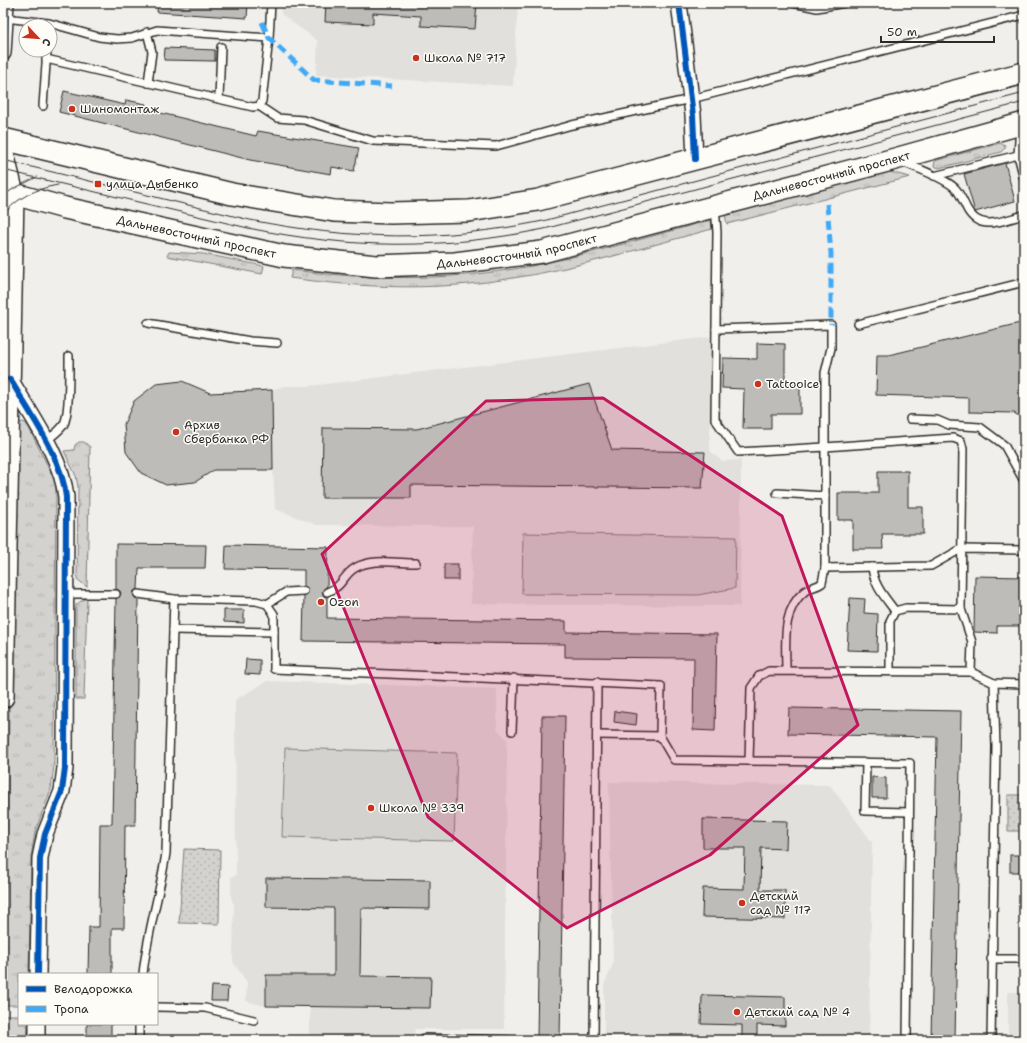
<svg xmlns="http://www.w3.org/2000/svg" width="1027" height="1043" font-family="'Shantell Sans',sans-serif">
<defs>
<pattern id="grass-tufts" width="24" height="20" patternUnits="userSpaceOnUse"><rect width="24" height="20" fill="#d3d2cf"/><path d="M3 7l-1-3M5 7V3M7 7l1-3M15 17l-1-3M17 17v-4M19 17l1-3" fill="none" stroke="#b5b4b2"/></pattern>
<pattern id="park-dots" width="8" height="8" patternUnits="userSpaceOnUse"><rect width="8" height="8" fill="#d3d2cf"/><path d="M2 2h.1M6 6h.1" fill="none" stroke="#b5b4b2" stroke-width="1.8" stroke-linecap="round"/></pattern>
</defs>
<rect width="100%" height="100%" fill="#f0efeb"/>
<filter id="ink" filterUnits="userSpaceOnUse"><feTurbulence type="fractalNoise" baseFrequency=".025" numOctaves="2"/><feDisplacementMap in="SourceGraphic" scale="8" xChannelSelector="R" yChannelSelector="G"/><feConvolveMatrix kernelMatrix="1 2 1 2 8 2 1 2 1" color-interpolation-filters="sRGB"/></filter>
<g filter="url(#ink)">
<g fill="#e1e0dc">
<path d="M 282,3 L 518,3 L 513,86 L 316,75 L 318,41 L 281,14 Z"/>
<path d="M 710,337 L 710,451 L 722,461 L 741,460 L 740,606 L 471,604 L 473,526 L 317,525 L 275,509 L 273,470 L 272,390 L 285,386 L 309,386 Z"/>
<path d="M 267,681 L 497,689 L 497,729 L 507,740 L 504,1029 L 415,1029 L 414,1040 L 310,1040 L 310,1007 L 266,1006 L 246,1001 L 247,982 L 233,962 L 234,904 L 231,898 L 231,877 L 236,875 L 235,700 Z"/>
<path d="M 609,782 L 830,785 L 872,842 L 869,1040 L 604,1040 L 604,985 L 613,964 Z"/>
<rect x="1008" y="992" width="16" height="48"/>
</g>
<g fill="url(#grass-tufts)" stroke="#7f7e7d">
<path d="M 1000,143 L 1005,145 L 1005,148 L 1001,152 L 939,168 L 934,166 L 935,161 L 938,160 Z"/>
<path d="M 890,172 L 910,177 L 727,224 L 725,215 Z"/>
<path d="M 711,220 L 712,229 C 644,247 576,269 507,279 C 435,291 363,288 290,278 L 292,270 C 377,281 462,281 546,263 C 601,251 656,235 711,220 Z"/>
<path d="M 169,252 L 204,254 L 264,266 L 262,274 L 167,256 Z"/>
<path d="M 23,422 L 27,424 L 56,483 L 54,766 L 51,789 L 35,832 L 31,857 L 29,974 L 19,974 L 19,1005 L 4,1005 L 13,478 L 18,427 L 20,423 Z"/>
<path d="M 79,442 L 84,442 L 90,447 L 87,587 L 77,579 L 78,487 L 76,476 L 64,451 L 74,450 L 75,445 Z"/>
<path d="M 87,598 L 84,699 L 76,699 L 76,605 L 81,601 Z"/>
<path d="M 4,1015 L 19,1015 L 19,1024 L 28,1024 L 27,1040 L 4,1040 Z"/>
</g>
<g fill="url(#park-dots)" stroke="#7f7e7d">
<rect x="1008" y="795" width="16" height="36"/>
<path d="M 184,849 L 220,850 L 219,924 L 179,923 Z"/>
</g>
<g fill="#d3d2cf" stroke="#7f7e7d">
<path d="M 523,533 L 736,537 L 735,588 L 698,595 L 522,594 Z"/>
<path d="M 285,748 L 457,753 L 454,841 L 282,837 Z"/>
</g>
<g fill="#bdbcb8" stroke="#2b2b2b">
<path d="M 158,3 L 248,3 L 247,18 L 157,12 Z"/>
<path d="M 326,3 L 477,3 L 475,29 L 421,26 L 421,16 L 373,13 L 373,24 L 325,22 Z"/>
<path d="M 165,48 L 215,50 L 215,61 L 164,60 Z"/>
<path d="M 64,91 L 125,105 L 126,100 L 146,104 L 144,109 L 256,136 L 258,131 L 359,148 L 354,171 L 332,167 L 331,174 L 250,160 L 59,112 Z"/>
<path d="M 1005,163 L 1015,201 L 975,212 L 964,174 Z"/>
<path d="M 1024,322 L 1024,419 L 1014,413 L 969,412 L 969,398 L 876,395 L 877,355 L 889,355 Z"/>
<path d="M 757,343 L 785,344 L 785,384 L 800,384 L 800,414 L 771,414 L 771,429 L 743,429 L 744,389 L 722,388 L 723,358 L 757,359 Z"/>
<path d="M 182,381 L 210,393 L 272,390 L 273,470 L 214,470 L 195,482 L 166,485 L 141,473 L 126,452 L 124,424 L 134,401 L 156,384 Z"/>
<path d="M 589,384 L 612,450 L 705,452 L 702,488 L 411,485 L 411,498 L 322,498 L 323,428 L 417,429 Z"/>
<path d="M 878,471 L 908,471 L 908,507 L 923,507 L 923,534 L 882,534 L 883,549 L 853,549 L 853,520 L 838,520 L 838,493 L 878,493 Z"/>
<path d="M 116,544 L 206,545 L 205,568 L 139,568 L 138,589 L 134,591 L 133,594 L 135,598 L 138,599 L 135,825 L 125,825 L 124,928 L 112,928 L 112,974 L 88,974 L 89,927 L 99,927 L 100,824 L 112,824 L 116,599 L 121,594 L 120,591 L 116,589 Z"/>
<path d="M 226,545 L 328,547 L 327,586 L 322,592 L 324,596 L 327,597 L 327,618 L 566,621 L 566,632 L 717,634 L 715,731 L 693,730 L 694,658 L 565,657 L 565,644 L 303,641 L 304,596 L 309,591 L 304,586 L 304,570 L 225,569 Z"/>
<rect x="444" y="564" width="14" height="16"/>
<path d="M 975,576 L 1024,577 L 1024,626 L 997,626 L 997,633 L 974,632 Z"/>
<path d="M 850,598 L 865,599 L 864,613 L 878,614 L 877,651 L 847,650 Z"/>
<path d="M 224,610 L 244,610 L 244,623 L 224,622 Z"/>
<path d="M 246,659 L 260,660 L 260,675 L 245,674 Z"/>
<path d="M 789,708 L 961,711 L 955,1040 L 931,1040 L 937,737 L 788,734 Z"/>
<path d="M 615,711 L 637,714 L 636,725 L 614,722 Z"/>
<path d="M 542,716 L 565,716 L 560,1040 L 537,1040 Z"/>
<path d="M 872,777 L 886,778 L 886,798 L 872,798 Z"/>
<path d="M 703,819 L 787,821 L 786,849 L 761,848 L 760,890 L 785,890 L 785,919 L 702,917 L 703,888 L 744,889 L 745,848 L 703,848 Z"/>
<rect x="1010" y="855" width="14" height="17"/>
<path d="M 266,878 L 430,880 L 430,909 L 361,908 L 360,976 L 431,977 L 430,1008 L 266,1006 L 266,975 L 334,975 L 334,908 L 266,907 Z"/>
<path d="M 212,986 L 228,987 L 227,1001 L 211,1001 Z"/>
<path d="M 702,995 L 785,997 L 785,1026 L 757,1025 L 757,1040 L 742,1040 L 742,1025 L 701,1024 Z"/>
<rect x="87" y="1024" width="24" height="16"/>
</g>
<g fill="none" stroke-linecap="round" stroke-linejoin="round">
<g stroke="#2b2b2b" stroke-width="10">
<g id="lane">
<path d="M 793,3 L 817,8 L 845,3"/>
<path d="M 5,18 L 49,23 L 99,37 L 117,39 L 132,38 L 157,30 L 269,38 L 271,3"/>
<path d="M 147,32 L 152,52 L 148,83"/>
<path d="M 46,59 L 253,107 L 259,106 L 262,101 L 269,38"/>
<path d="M 219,99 L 221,47"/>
<path d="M 43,106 L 47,50"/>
<path d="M 259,106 L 277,118 L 304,120 L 373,141 L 496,146 L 572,125 L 691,99 L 1024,15"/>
<path d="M 1020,126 L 1018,155 L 1024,179"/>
<path d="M 903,162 C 918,169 943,177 955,188 C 960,193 964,203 967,209 C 980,233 1003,220 1024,215"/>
<path d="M 934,176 L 1018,155"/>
<path d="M 715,207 L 717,232 L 715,419 L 738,452 L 825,447 L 825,568 L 931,566 L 961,549 L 1024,550"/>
<path d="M 148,323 L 250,341 L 277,343"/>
<path d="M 858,324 L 1024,282"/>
<path d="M 716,329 L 831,325 L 831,348 L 825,373 L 825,447 L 953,438 L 961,441 L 963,449 L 961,609 L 972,642 L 971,672 L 769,671 L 759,676 L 751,688 L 749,761"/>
<path d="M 910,419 L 937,420 L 949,425 L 980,427 L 1004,445 L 1024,481"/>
<path d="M 46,441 C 52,436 60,431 64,424 C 70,412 69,371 69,356"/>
<path d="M 777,493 L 825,496"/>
<path d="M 872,567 C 874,586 884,596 895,611"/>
<path d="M 327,592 C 343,587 343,575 355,568 C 371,558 397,563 416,563"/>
<path d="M 66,594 L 116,594"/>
<path d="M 138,594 L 174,599 L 256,601 L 267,604 L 274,614 L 274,669 L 661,686 L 660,736 L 597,735"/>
<path d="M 267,604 L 286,592 L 304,591"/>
<path d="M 173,630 L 274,632"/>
<path d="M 786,670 C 786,643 781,610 805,591 C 810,587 817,587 822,583 L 825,568"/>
<path d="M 890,671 L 890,621 L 895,611 L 906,608 L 961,609"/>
<path d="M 971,672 L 994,683 L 996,747 L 991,1040"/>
<path d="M 994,683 L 1024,684"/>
<path d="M 512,731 L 514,678"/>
<path d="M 660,736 L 674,760 L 910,763 L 907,1040"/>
<path d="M 866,762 L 865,811 L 909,812"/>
<path d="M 991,959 L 1024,959"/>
<path d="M 143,974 C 147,933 160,894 166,853 L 174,599"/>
<path d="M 157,1007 L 205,1008 L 254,1020"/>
<path d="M 139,1024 L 139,1040"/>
<path d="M 424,1040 L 424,1038 L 508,1040"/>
<path d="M 594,1040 L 597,682"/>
</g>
</g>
<g stroke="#2b2b2b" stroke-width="18">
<g id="street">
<path d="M 679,3 L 693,115 L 695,159"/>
<path d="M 3,53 L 6,3"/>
<path d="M 10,379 C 30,414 62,457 66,497 L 65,768 L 62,791 L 45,834 L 40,858 L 38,974"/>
<path d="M 37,1040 L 37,1024"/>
</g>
</g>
<g stroke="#2b2b2b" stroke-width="24">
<g id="secondary">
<path d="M 3,139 L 232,194 L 334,211 L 391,213 L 469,211 L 538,200 L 1024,73"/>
<path d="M 3,153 L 13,194 L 3,697"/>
<path id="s1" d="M 3,191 L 65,208 L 284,256 L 376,266 L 455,263 L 542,252 L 895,159 L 1024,123"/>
</g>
</g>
<use href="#lane" stroke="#fdfcf7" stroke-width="7"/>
<use href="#street" stroke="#fdfcf7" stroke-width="15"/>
<use href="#secondary" stroke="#fdfcf7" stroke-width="21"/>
<g stroke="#2b2b2b" stroke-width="1">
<path d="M 3,160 L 250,220 C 353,240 440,242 543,221 L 1024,93"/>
<path d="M 3,170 L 248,228 C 351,249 441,250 544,229 L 1024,102"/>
<path d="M 3,196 L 13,189 L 37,177"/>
<path d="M 3,215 C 18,197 35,189 58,185"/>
</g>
<g stroke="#3fa9f5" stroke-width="5" stroke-dasharray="10 5" stroke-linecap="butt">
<path d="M 262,22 L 269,38 L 314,80 L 392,86"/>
<path d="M 827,204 L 831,254 L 831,325"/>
</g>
<g stroke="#fdfcf7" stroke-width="8">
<g id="cycleway">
<path d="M 679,3 L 693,115 L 695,159"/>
<path d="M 3,53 L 6,3"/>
<path d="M 10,379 C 30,414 62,457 66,497 L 65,768 L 62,791 L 45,834 L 40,858 L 38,974"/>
</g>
</g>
<use href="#cycleway" stroke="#0057b8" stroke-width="6"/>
</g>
</g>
<path fill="#c2185b" fill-opacity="0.2" stroke="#c2185b" stroke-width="3" stroke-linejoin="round" d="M 603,398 L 782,516 L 858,725 L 710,855 L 567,928 L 428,817 L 322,554 L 486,401 Z"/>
<g fill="#c8321e" stroke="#fdfcf7" stroke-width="1.5">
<circle cx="416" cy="58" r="4"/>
<circle cx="72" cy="109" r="4"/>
<rect x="94" y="180" width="8" height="8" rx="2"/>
<circle cx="758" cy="384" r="4"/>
<circle cx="176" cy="432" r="4"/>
<circle cx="321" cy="602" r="4"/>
<circle cx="371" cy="808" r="4"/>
<circle cx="742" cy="903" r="4"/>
<circle cx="737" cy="1012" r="4"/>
</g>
<g text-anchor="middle" stroke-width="3" stroke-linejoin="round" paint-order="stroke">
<g font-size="12" fill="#2b2b2b" stroke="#fdfcf7" text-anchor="start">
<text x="424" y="62">Школа № 717</text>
<text x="80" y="113">Шиномонтаж</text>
<text x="106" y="188">улица Дыбенко</text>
<text x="766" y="388">Tattooice</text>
<text x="184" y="429">Архив<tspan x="184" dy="14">Сбербанка РФ</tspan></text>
<text x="329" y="606">Ozon</text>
<text x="379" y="812">Школа № 339</text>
<text x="750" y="900">Детский<tspan x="750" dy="14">сад № 117</tspan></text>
<text x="745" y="1016">Детский сад № 4</text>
</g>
<g font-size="12" fill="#2b2b2b" stroke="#fdfcf7">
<text dy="4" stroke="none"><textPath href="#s1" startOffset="847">Дальневосточный проспект</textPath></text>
<text dy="4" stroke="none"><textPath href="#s1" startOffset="199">Дальневосточный проспект</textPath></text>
<text dy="4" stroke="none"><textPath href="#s1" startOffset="523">Дальневосточный проспект</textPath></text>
</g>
</g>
<rect width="1027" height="1043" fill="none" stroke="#fdfcf7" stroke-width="16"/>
<rect x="8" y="8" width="1011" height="1027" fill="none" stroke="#2b2b2b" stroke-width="1.5" filter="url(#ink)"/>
<rect x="18" y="973" width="140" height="52" fill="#fdfcf7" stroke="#a9a8a5"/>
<rect x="26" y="986" width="20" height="6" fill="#0057b8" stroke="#a9a8a5"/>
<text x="54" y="993" font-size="12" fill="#2b2b2b">Велодорожка</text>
<rect x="26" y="1006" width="20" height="6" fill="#3fa9f5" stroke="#a9a8a5"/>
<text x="54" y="1013" font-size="12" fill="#2b2b2b">Тропа</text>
<g transform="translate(38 38) rotate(116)"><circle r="19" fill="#fdfcf7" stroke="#a9a8a5"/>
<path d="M0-3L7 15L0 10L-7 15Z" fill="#c8321e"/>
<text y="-6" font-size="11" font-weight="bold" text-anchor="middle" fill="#2b2b2b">С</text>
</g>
<path d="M881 36v6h113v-6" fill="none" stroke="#2b2b2b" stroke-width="2"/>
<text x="887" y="36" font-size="12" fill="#2b2b2b" stroke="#fdfcf7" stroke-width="3" paint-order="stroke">50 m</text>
</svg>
